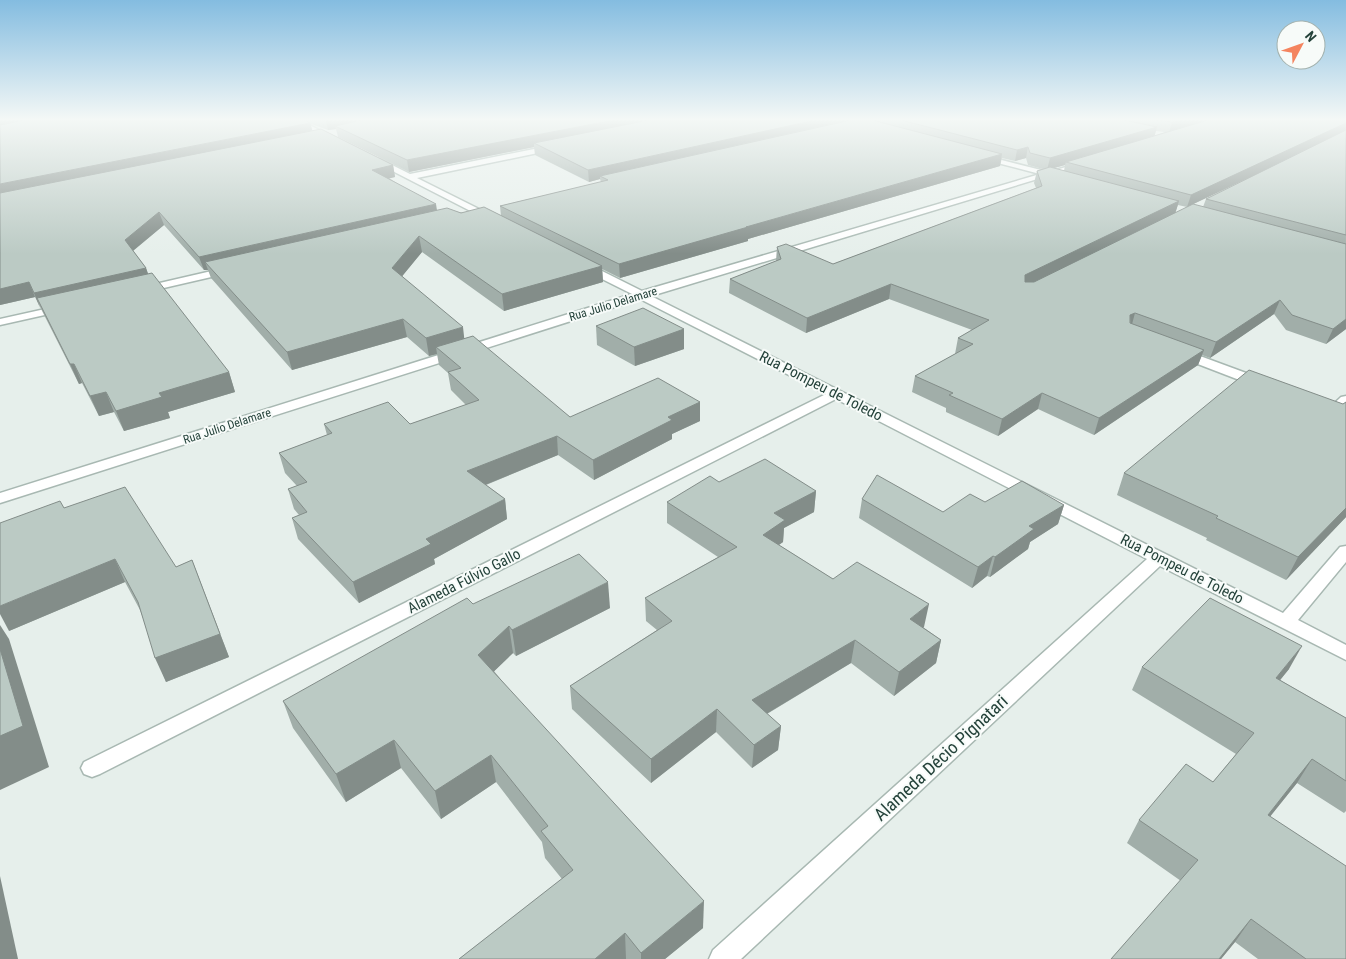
<svg xmlns="http://www.w3.org/2000/svg" width="1346" height="959" font-family="'Roboto Condensed',sans-serif">
<rect width="100%" height="100%" fill="#e6efeb"/>
<g fill="none" stroke-linecap="round" stroke-linejoin="round">
<g stroke="#a8b8b2" stroke-width="3">
<g id="street">
<path d="M 291,120 L 300,120 L 338,140 L 331,142 Z"/>
<path d="M 554,145 L 558,147 L 557,149 L 417,178 L 493,216 L 493,220 L 490,221 L 373,161 L 380,159 L 410,174 Z"/>
<path d="M 978,154 L 1049,172 L 1083,162 L 1087,164 L 651,296 L 1283,613 L 1340,547 L 1346,546 L 1346,562 L 1298,620 L 1346,645 L 1346,660 L 1160,566 L 741,959 L 709,959 L 713,950 L 1147,559 L 836,399 L 100,774 L 92,777 L 84,774 L 81,768 L 84,762 L 826,394 L 640,299 L 0,503 L 0,493 L 632,294 L 580,268 L 580,264 L 588,264 L 642,291 L 1040,174 L 978,158 Z"/>
<path d="M 229,267 L 233,268 L 233,272 L 142,293 L 137,290 L 138,288 Z"/>
<path d="M 63,305 L 67,306 L 67,310 L 0,325 L 0,319 Z"/>
<path d="M 1181,349 L 1265,380 L 1266,383 L 1265,386 L 1255,386 L 1177,356 L 1175,353 L 1177,350 Z"/>
<path d="M 1346,396 L 1346,407 L 1339,413 L 1329,413 L 1327,410 L 1341,397 Z"/>
</g>
</g>
<use href="#street" fill="#fff" fill-rule="evenodd"/>
</g>
<g fill="#a1aea9" fill-rule="evenodd">
<path d="M 0,120 L 849,120 L 848,121 L 851,120 L 1346,120 L 1346,329 L 1326,344 L 1286,330 L 1274,314 L 1210,358 L 1202,355 L 1198,365 L 1094,435 L 1038,409 L 998,436 L 946,412 L 946,408 L 912,392 L 915,376 L 955,354 L 958,338 L 972,330 L 889,299 L 806,333 L 729,293 L 730,279 L 776,261 L 777,247 L 833,264 L 1036,188 L 1034,183 L 1037,171 L 1043,169 L 1028,165 L 1026,158 L 1015,161 L 1002,158 L 1000,166 L 748,239 L 748,241 L 620,278 L 602,269 L 603,282 L 504,311 L 422,252 L 402,276 L 464,338 L 570,417 L 700,402 L 700,421 L 672,434 L 672,439 L 594,480 L 558,455 L 486,485 L 505,499 L 507,519 L 434,559 L 435,564 L 359,603 L 298,539 L 292,518 L 299,515 L 294,509 L 288,489 L 297,486 L 285,473 L 279,453 L 327,435 L 324,424 L 410,424 L 466,405 L 451,390 L 448,373 L 439,365 L 437,354 L 429,356 L 407,337 L 292,370 L 211,278 L 208,270 L 204,270 L 164,225 L 133,251 L 146,268 L 148,274 L 229,372 L 235,392 L 168,412 L 170,418 L 124,431 L 114,412 L 99,416 L 82,383 L 79,384 L 35,297 L 0,305 ZM 311,124 L 328,130 L 336,129 L 338,137 L 409,172 L 534,147 L 535,155 L 589,182 L 600,179 L 601,182 L 500,206 L 501,216 L 437,210 L 389,178 L 395,177 L 393,165 L 312,131 ZM 1156,131 L 1165,132 L 1154,136 ZM 1065,165 L 1064,171 L 1054,168 ZM 1264,170 L 1206,199 L 1203,207 L 1175,213 L 1178,205 L 1187,207 Z"/>
<path d="M 596,326 L 684,329 L 684,349 L 635,366 L 597,345 Z"/>
<path d="M 1346,402 L 1346,517 L 1286,580 L 1206,540 L 1207,538 L 1117,495 L 1124,473 L 1343,404 Z"/>
<path d="M 719,482 L 816,491 L 814,512 L 784,528 L 783,542 L 779,545 L 833,579 L 924,627 L 923,627 L 941,640 L 936,663 L 894,696 L 851,663 L 767,714 L 781,726 L 778,750 L 752,768 L 716,732 L 651,783 L 572,709 L 570,686 L 657,630 L 646,621 L 645,598 L 718,557 L 667,523 L 667,502 Z"/>
<path d="M 862,499 L 943,512 L 985,502 L 1064,505 L 1058,524 L 1030,542 L 1028,549 L 990,577 L 987,576 L 972,588 L 859,518 Z"/>
<path d="M 64,508 L 176,567 L 192,560 L 229,657 L 166,682 L 140,610 L 125,582 L 9,631 Z"/>
<path d="M 473,604 L 610,608 L 516,656 L 513,653 L 494,671 L 703,928 L 665,959 L 459,959 L 562,879 L 545,858 L 542,842 L 496,782 L 441,819 L 401,768 L 346,802 L 293,728 L 283,701 Z"/>
<path d="M 1142,667 L 1289,669 L 1280,680 L 1346,718 L 1346,811 L 1344,813 L 1297,783 L 1270,816 L 1346,959 L 1258,959 L 1235,942 L 1221,959 L 1111,959 L 1181,881 L 1127,843 L 1139,820 L 1213,782 L 1236,754 L 1132,690 Z"/>
</g>
<g fill="#838d89">
<path d="M 0,120 L 51,120 L 0,130 Z"/>
<path d="M 326,120 L 382,120 L 335,126 L 336,129 L 328,130 Z"/>
<path d="M 614,120 L 666,120 L 534,143 L 534,147 L 409,172 L 407,160 Z"/>
<path d="M 816,120 L 849,120 L 600,176 L 600,179 L 589,182 L 588,170 Z"/>
<path d="M 1189,120 L 1222,120 L 1169,133 L 1172,122 Z"/>
<path d="M 310,123 L 313,133 L 0,197 L 0,184 Z"/>
<path d="M 1346,123 L 1346,132 L 1187,207 L 1191,195 Z"/>
<path d="M 1157,127 L 1154,138 L 1066,162 L 1065,165 L 1047,170 L 1050,158 Z"/>
<path d="M 1028,147 L 1026,158 L 1015,161 L 1017,150 Z"/>
<path d="M 1002,154 L 1000,166 L 748,239 L 748,241 L 620,278 L 619,264 L 746,227 Z"/>
<path d="M 393,165 L 395,177 L 375,182 L 372,170 Z"/>
<path d="M 1179,201 L 1175,214 L 1021,289 L 1025,275 Z"/>
<path d="M 436,204 L 438,217 L 205,262 L 208,270 L 204,270 L 199,257 Z"/>
<path d="M 159,212 L 164,225 L 129,254 L 125,240 Z"/>
<path d="M 419,236 L 422,252 L 395,285 L 392,268 Z"/>
<path d="M 602,266 L 603,282 L 504,311 L 502,294 Z"/>
<path d="M 146,268 L 151,282 L 37,298 L 40,308 L 34,293 Z"/>
<path d="M 29,282 L 35,297 L 0,305 L 0,289 Z"/>
<path d="M 891,284 L 889,299 L 806,333 L 807,318 Z"/>
<path d="M 1280,300 L 1274,314 L 1210,358 L 1216,342 Z"/>
<path d="M 1135,313 L 1131,328 L 1130,315 Z"/>
<path d="M 403,319 L 407,337 L 292,370 L 287,352 Z"/>
<path d="M 1346,319 L 1346,329 L 1326,344 L 1333,329 Z"/>
<path d="M 463,327 L 465,345 L 436,347 L 437,354 L 429,356 L 426,338 Z"/>
<path d="M 684,329 L 684,349 L 635,366 L 634,347 Z"/>
<path d="M 1204,350 L 1198,365 L 1094,435 L 1099,418 Z"/>
<path d="M 70,364 L 74,364 L 82,383 L 79,384 Z"/>
<path d="M 229,372 L 235,392 L 168,412 L 170,418 L 124,431 L 116,411 L 159,393 Z"/>
<path d="M 106,392 L 114,412 L 99,416 L 90,396 Z"/>
<path d="M 1042,393 L 1038,409 L 998,436 L 1002,419 Z"/>
<path d="M 700,402 L 700,421 L 672,434 L 672,439 L 594,480 L 593,460 L 668,417 Z"/>
<path d="M 557,436 L 558,455 L 470,491 L 467,471 Z"/>
<path d="M 816,491 L 814,512 L 784,528 L 783,542 L 761,557 L 763,535 L 774,513 Z"/>
<path d="M 505,499 L 507,519 L 434,559 L 435,564 L 359,603 L 353,582 L 426,539 Z"/>
<path d="M 1064,505 L 1058,524 L 1030,542 L 1028,549 L 990,577 L 995,557 L 1029,526 Z"/>
<path d="M 1346,505 L 1346,517 L 1286,580 L 1298,557 Z"/>
<path d="M 993,556 L 987,576 L 972,588 L 978,567 Z"/>
<path d="M 115,559 L 125,582 L 9,631 L 0,614 L 0,606 Z"/>
<path d="M 192,560 L 229,657 L 166,682 L 155,658 Z"/>
<path d="M 608,582 L 610,608 L 516,656 L 512,630 Z"/>
<path d="M 929,604 L 924,627 L 906,642 L 910,619 Z"/>
<path d="M 0,625 L 9,639 L 49,767 L 0,790 Z"/>
<path d="M 509,626 L 513,653 L 483,682 L 478,655 Z"/>
<path d="M 855,640 L 851,663 L 751,723 L 752,700 Z"/>
<path d="M 941,640 L 936,663 L 894,696 L 899,672 Z"/>
<path d="M 1302,646 L 1289,669 L 1263,701 L 1276,678 Z"/>
<path d="M 717,709 L 716,732 L 651,783 L 651,759 Z"/>
<path d="M 781,726 L 778,750 L 752,768 L 754,745 Z"/>
<path d="M 394,740 L 401,768 L 346,802 L 336,774 Z"/>
<path d="M 491,755 L 496,782 L 441,819 L 435,791 Z"/>
<path d="M 1312,759 L 1297,783 L 1253,838 L 1268,815 Z"/>
<path d="M 0,876 L 18,959 L 0,959 Z"/>
<path d="M 704,901 L 703,928 L 665,959 L 641,959 L 641,953 Z"/>
<path d="M 1251,919 L 1235,942 L 1221,959 L 1219,959 Z"/>
<path d="M 625,933 L 626,959 L 595,959 Z"/>
</g>
<g fill="#bbcac4" stroke="#838d89">
<path d="M 25,120 L 305,120 L 310,123 L 0,184 L 0,125 Z"/>
<path d="M 362,120 L 614,120 L 407,160 L 335,126 Z"/>
<path d="M 649,120 L 816,120 L 588,170 L 534,143 Z"/>
<path d="M 851,120 L 872,120 L 1002,154 L 746,227 L 748,227 L 619,264 L 500,206 L 608,180 L 600,176 Z"/>
<path d="M 901,120 L 1124,120 L 1157,127 L 1050,158 L 1030,153 L 1028,147 L 1017,150 Z"/>
<path d="M 1157,120 L 1189,120 L 1172,122 Z"/>
<path d="M 1208,120 L 1346,120 L 1346,123 L 1191,195 L 1066,162 Z"/>
<path d="M 321,129 L 393,165 L 372,170 L 436,204 L 199,257 L 159,212 L 125,240 L 146,268 L 34,293 L 29,282 L 0,289 L 0,193 Z"/>
<path d="M 1346,130 L 1346,235 L 1206,199 Z"/>
<path d="M 1050,167 L 1179,201 L 1025,275 L 1025,282 L 1034,282 L 1193,204 L 1346,244 L 1346,319 L 1333,329 L 1292,315 L 1280,300 L 1216,342 L 1135,313 L 1130,315 L 1130,323 L 1204,350 L 1099,418 L 1042,393 L 1002,419 L 949,395 L 953,393 L 915,376 L 973,344 L 958,338 L 989,320 L 891,284 L 807,318 L 730,279 L 781,259 L 777,247 L 786,244 L 833,264 L 1042,186 L 1037,171 Z"/>
<path d="M 484,207 L 602,266 L 502,294 L 419,236 L 392,268 L 463,327 L 426,338 L 403,319 L 287,352 L 205,262 L 447,208 L 461,213 Z"/>
<path d="M 152,273 L 229,372 L 159,393 L 162,397 L 116,411 L 106,392 L 90,396 L 74,364 L 70,364 L 37,298 Z"/>
<path d="M 643,308 L 684,329 L 634,347 L 596,326 Z"/>
<path d="M 473,336 L 570,417 L 658,378 L 700,402 L 668,417 L 672,420 L 593,460 L 557,436 L 467,471 L 505,499 L 426,539 L 431,544 L 353,582 L 292,518 L 307,512 L 288,489 L 307,482 L 279,453 L 332,433 L 324,424 L 388,402 L 410,424 L 479,400 L 448,372 L 461,368 L 436,347 Z"/>
<path d="M 1249,370 L 1343,404 L 1346,402 L 1346,508 L 1298,557 L 1216,518 L 1218,516 L 1124,473 Z"/>
<path d="M 765,459 L 816,491 L 774,513 L 785,520 L 763,535 L 833,579 L 857,562 L 929,604 L 910,619 L 941,640 L 899,672 L 855,640 L 752,700 L 781,726 L 754,745 L 717,709 L 651,759 L 570,686 L 672,621 L 645,598 L 737,547 L 667,502 L 710,476 L 719,482 Z"/>
<path d="M 877,475 L 943,512 L 970,494 L 985,502 L 1022,481 L 1064,505 L 1029,526 L 1034,529 L 995,557 L 993,556 L 978,567 L 862,499 Z"/>
<path d="M 125,487 L 176,567 L 192,560 L 220,634 L 155,658 L 138,602 L 115,559 L 0,606 L 0,523 L 60,501 L 64,508 Z"/>
<path d="M 579,554 L 608,582 L 512,630 L 509,626 L 478,655 L 704,901 L 641,953 L 625,933 L 595,959 L 459,959 L 573,870 L 541,831 L 548,826 L 491,755 L 435,791 L 394,740 L 336,774 L 283,701 L 467,598 L 473,604 Z"/>
<path d="M 1210,598 L 1302,646 L 1276,678 L 1346,718 L 1346,781 L 1312,759 L 1268,815 L 1346,866 L 1346,959 L 1306,959 L 1251,919 L 1219,959 L 1111,959 L 1198,860 L 1139,820 L 1186,764 L 1213,782 L 1254,733 L 1142,667 Z"/>
<path d="M 0,649 L 23,726 L 0,736 Z"/>
</g>
<linearGradient id="sky" x2="0" y2="1"><stop stop-color="#84bce0"/><stop offset="0.47" stop-color="#f4f8f6"/><stop offset="1" stop-color="#f4f8f6" stop-opacity="0"/></linearGradient>
<rect width="1346" height="254" fill="url(#sky)"/>
<g text-anchor="middle" stroke-width="4" stroke-linejoin="round" paint-order="stroke">
<g font-size="12" fill="#24423a" stroke="#f7fbf9">
<text transform="translate(613 304) rotate(-17)" y="4">Rua Julio Delamare</text>
<text transform="translate(227 426) rotate(-18)" y="4">Rua Julio Delamare</text>
</g>
<g font-size="15" fill="#24423a" stroke="#f7fbf9">
<text transform="translate(821 386) rotate(27)" y="5">Rua Pompeu de Toledo</text>
<text transform="translate(1182 569) rotate(27)" y="5">Rua Pompeu de Toledo</text>
<text transform="translate(464 581) rotate(-27)" y="5">Alameda Fúlvio Gallo</text>
</g>
<g font-size="18" fill="#24423a" stroke="#f7fbf9">
<text transform="translate(941 758) rotate(-43)" y="6">Alameda Décio Pignatari</text>
</g>
</g>
<g transform="translate(1301 45) rotate(49)"><circle r="24" fill="#f7fbf9" stroke="#a3b1ad"/>
<path d="M0-4L9 19L0 12L-9 19Z" fill="#f4845f"/>
<text y="-8" font-size="14" font-weight="bold" text-anchor="middle" fill="#24423a">N</text>
</g>
</svg>
